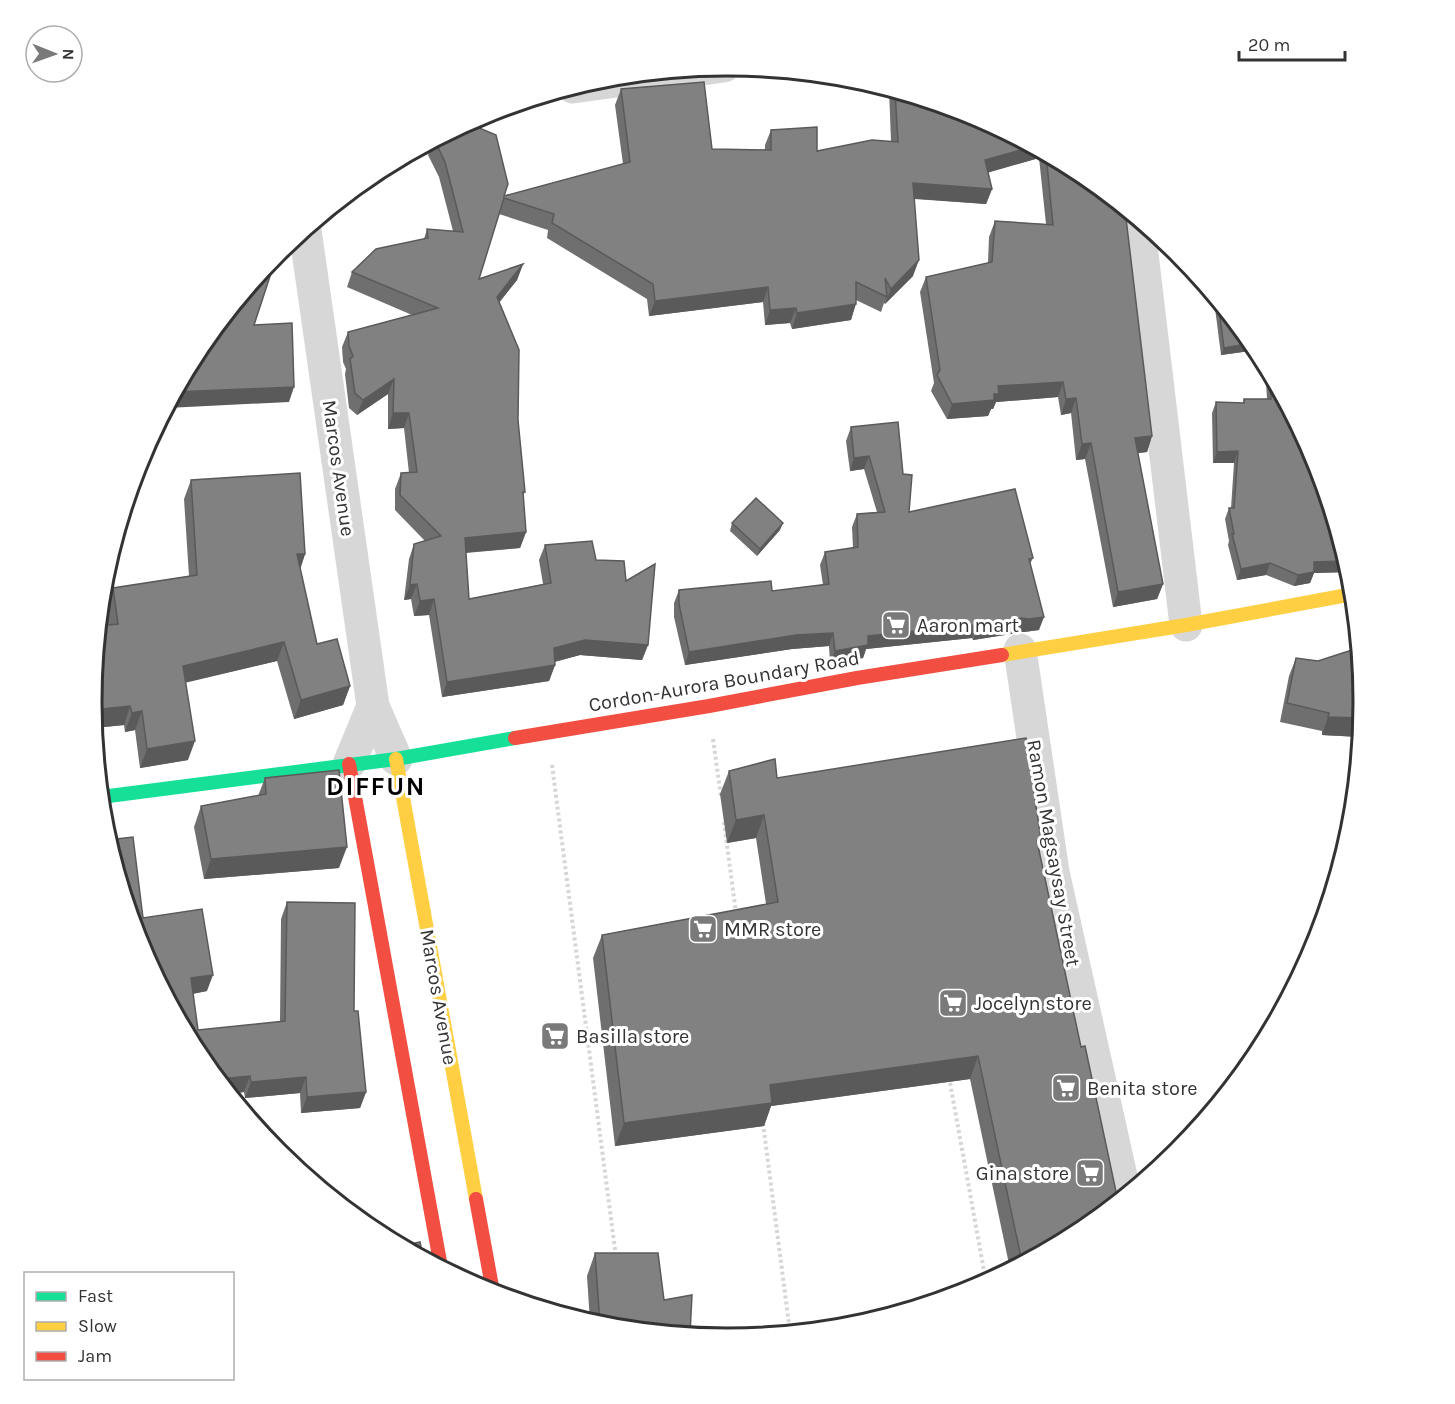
<svg xmlns="http://www.w3.org/2000/svg" width="1455" height="1404" font-family="Karla,sans-serif">
<rect width="100%" height="100%" fill="#fff"/>
<g fill="none" stroke-linecap="round" stroke-linejoin="round">
<g stroke="#d6d6d6" stroke-width="4" stroke-dasharray="3 3" stroke-linecap="butt">
<path d="M 713,739 L 721,797"/>
<path d="M 552,765 L 616,1257"/>
<path d="M 724,822 L 736,913"/>
<path d="M 949,1077 L 986,1282"/>
<path d="M 763,1123 L 790,1332"/>
</g>
<g stroke="#d7d7d7" stroke-width="33">
<path d="M 573,87 L 724,66"/>
<path d="M 1138,220 L 1186,625"/>
<path d="M 305,230 L 373,706 L 396,759"/>
<path d="M 1020,650 L 1053,872 L 1125,1194"/>
<path d="M 349,764 L 373,706"/>
</g>
<path stroke="#16e098" stroke-width="14" d="M 101,797 L 396,759 L 515,738"/>
<g stroke="#ffcf43" stroke-width="14">
<path d="M 1002,655 L 1186,625 L 1353,594"/>
<path d="M 396,759 L 476,1199"/>
</g>
<g stroke="#f24e42" stroke-width="14">
<path d="M 515,738 L 709,706 L 857,678 L 1002,655"/>
<path d="M 349,764 L 441,1267"/>
<path d="M 476,1199 L 493,1292"/>
</g>
</g>
<g fill="#6f6f6f">
<path d="M 621,89 L 712,149 L 765,150 L 765,145 L 771,130 L 817,151 L 891,141 L 889,89 L 971,115 L 1081,173 L 1152,436 L 1147,452 L 1138,453 L 1163,584 L 1157,599 L 1113,607 L 1085,459 L 1076,460 L 1071,413 L 1061,415 L 1058,397 L 996,402 L 993,409 L 991,409 L 988,416 L 947,419 L 931,391 L 934,383 L 920,292 L 926,277 L 988,263 L 989,237 L 995,221 L 1046,224 L 1039,158 L 988,172 L 992,189 L 986,204 L 914,199 L 913,276 L 885,304 L 884,303 L 881,312 L 856,300 L 851,320 L 792,329 L 790,323 L 765,325 L 763,302 L 649,316 L 647,299 L 547,238 L 548,230 L 499,214 L 479,279 L 523,264 L 517,280 L 499,303 L 518,420 L 525,492 L 523,496 L 526,532 L 520,548 L 466,553 L 469,599 L 543,584 L 539,560 L 545,545 L 596,560 L 626,581 L 648,645 L 642,660 L 580,655 L 555,662 L 555,665 L 549,681 L 442,697 L 429,615 L 414,616 L 411,599 L 404,600 L 409,559 L 414,544 L 425,541 L 395,510 L 395,489 L 401,473 L 409,473 L 404,428 L 388,429 L 388,394 L 357,415 L 349,408 L 345,374 L 346,369 L 343,362 L 342,347 L 348,332 L 412,315 L 347,287 L 352,272 L 424,239 L 427,229 L 453,231 L 439,177 L 428,155 L 433,142 L 468,123 L 504,196 L 623,164 L 615,105 Z"/>
<path d="M 1218,302 L 1257,350 L 1221,355 L 1215,308 Z"/>
<path d="M 1265,364 L 1311,451 L 1311,454 L 1319,493 L 1325,492 L 1349,572 L 1314,573 L 1310,583 L 1294,586 L 1266,575 L 1237,580 L 1228,545 L 1229,541 L 1225,519 L 1229,508 L 1231,508 L 1234,463 L 1213,463 L 1212,413 L 1216,402 L 1243,403 L 1244,399 L 1267,399 Z"/>
<path d="M 851,427 L 903,474 L 909,512 L 1033,558 L 1030,564 L 1039,630 L 1024,632 L 1017,632 L 1011,634 L 973,640 L 972,638 L 866,649 L 863,658 L 830,664 L 829,646 L 792,649 L 685,665 L 674,617 L 674,603 L 679,590 L 772,591 L 823,585 L 820,565 L 825,552 L 853,548 L 852,527 L 857,514 L 877,512 L 864,469 L 850,471 L 846,441 Z"/>
<path d="M 191,480 L 305,554 L 300,569 L 317,644 L 350,686 L 343,705 L 294,719 L 277,661 L 186,682 L 188,760 L 140,768 L 135,730 L 125,732 L 124,725 L 94,728 L 92,702 L 108,625 L 106,607 L 113,588 L 189,576 L 184,499 Z"/>
<path d="M 732,523 L 780,530 L 757,556 L 730,531 Z"/>
<path d="M 1296,658 L 1364,702 L 1360,737 L 1322,735 L 1322,731 L 1280,722 L 1289,676 Z"/>
<path d="M 729,771 L 777,778 L 1041,840 L 1039,847 L 1081,1231 L 1010,1269 L 970,1079 L 771,1106 L 764,1126 L 615,1146 L 593,958 L 602,935 L 766,904 L 756,838 L 727,843 L 720,794 Z"/>
<path d="M 265,778 L 339,868 L 204,879 L 194,827 L 201,806 L 258,796 Z"/>
<path d="M 287,902 L 354,1011 L 366,1092 L 360,1108 L 301,1113 L 300,1093 L 245,1098 L 244,1092 L 230,1094 L 198,1055 L 143,918 L 207,991 L 193,994 L 198,1030 L 280,1022 L 281,919 Z"/>
<path d="M 595,1253 L 664,1300 L 603,1326 L 590,1322 L 587,1276 Z"/>
</g>
<g fill="#5a5a5a">
<path d="M 1031,147 L 1041,152 L 1039,158 L 980,175 L 985,160 Z"/>
<path d="M 913,183 L 992,189 L 986,204 L 907,198 Z"/>
<path d="M 919,260 L 913,276 L 885,304 L 891,289 Z"/>
<path d="M 523,264 L 517,280 L 491,312 L 497,297 Z"/>
<path d="M 768,287 L 763,302 L 649,316 L 655,301 Z"/>
<path d="M 856,304 L 851,320 L 792,329 L 797,313 Z"/>
<path d="M 796,308 L 790,323 L 765,325 L 770,310 Z"/>
<path d="M 1252,343 L 1257,350 L 1221,355 L 1224,348 Z"/>
<path d="M 394,379 L 388,394 L 357,415 L 363,400 Z"/>
<path d="M 1063,382 L 1058,397 L 996,402 L 993,409 L 991,409 L 988,416 L 947,419 L 952,404 L 994,394 L 998,386 Z"/>
<path d="M 294,387 L 289,402 L 167,408 L 175,392 Z"/>
<path d="M 1076,398 L 1071,413 L 1061,415 L 1066,399 Z"/>
<path d="M 165,411 L 168,411 L 162,426 L 157,426 Z"/>
<path d="M 393,413 L 409,413 L 404,428 L 388,429 Z"/>
<path d="M 1152,436 L 1147,452 L 1130,454 L 1135,438 Z"/>
<path d="M 1091,443 L 1085,459 L 1076,460 L 1082,444 Z"/>
<path d="M 1238,451 L 1234,463 L 1213,463 L 1217,452 Z"/>
<path d="M 869,456 L 864,469 L 850,471 L 854,458 Z"/>
<path d="M 783,523 L 780,530 L 757,556 L 760,549 Z"/>
<path d="M 526,532 L 520,548 L 460,553 L 465,538 Z"/>
<path d="M 297,554 L 305,554 L 299,573 Z"/>
<path d="M 1346,561 L 1349,572 L 1314,573 L 1310,583 L 1294,586 L 1298,575 L 1314,562 Z"/>
<path d="M 1270,563 L 1266,575 L 1237,580 L 1241,569 Z"/>
<path d="M 417,584 L 411,599 L 404,600 L 410,585 Z"/>
<path d="M 1163,584 L 1157,599 L 1113,607 L 1118,592 Z"/>
<path d="M 434,599 L 429,615 L 414,616 L 420,601 Z"/>
<path d="M 1044,617 L 1039,630 L 1024,632 L 1017,632 L 1011,634 L 973,640 L 978,627 L 1021,618 Z"/>
<path d="M 977,625 L 972,638 L 866,649 L 863,658 L 830,664 L 835,651 L 868,636 Z"/>
<path d="M 833,633 L 829,646 L 792,649 L 685,665 L 689,652 L 796,635 Z"/>
<path d="M 585,640 L 648,645 L 642,660 L 580,655 L 549,663 L 554,648 Z"/>
<path d="M 284,642 L 277,661 L 176,685 L 183,666 Z"/>
<path d="M 555,665 L 549,681 L 442,697 L 447,682 Z"/>
<path d="M 350,686 L 343,705 L 294,719 L 301,700 Z"/>
<path d="M 130,706 L 124,725 L 94,728 L 92,710 Z"/>
<path d="M 142,711 L 135,730 L 125,732 L 132,713 Z"/>
<path d="M 1328,717 L 1362,718 L 1360,737 L 1322,735 Z"/>
<path d="M 195,741 L 188,760 L 140,768 L 147,749 Z"/>
<path d="M 764,815 L 756,838 L 727,843 L 736,820 Z"/>
<path d="M 347,847 L 339,868 L 204,879 L 211,859 Z"/>
<path d="M 213,975 L 207,991 L 185,995 L 191,978 Z"/>
<path d="M 978,1056 L 970,1079 L 771,1106 L 764,1126 L 615,1146 L 624,1123 L 770,1085 Z"/>
<path d="M 250,1076 L 244,1092 L 230,1094 L 218,1079 Z"/>
<path d="M 306,1077 L 300,1093 L 245,1098 L 251,1082 Z"/>
<path d="M 366,1092 L 360,1108 L 301,1113 L 307,1097 Z"/>
</g>
<g fill="#818181" stroke="#5a5a5a" stroke-width="1.5">
<path d="M 704,82 L 712,149 L 771,150 L 771,130 L 817,127 L 817,151 L 872,140 L 898,142 L 895,91 L 971,115 L 1031,147 L 985,160 L 992,189 L 913,183 L 919,260 L 891,289 L 885,278 L 887,297 L 856,282 L 856,304 L 797,313 L 796,308 L 770,310 L 768,287 L 655,301 L 653,284 L 552,223 L 554,214 L 504,198 L 479,279 L 523,264 L 497,297 L 519,350 L 518,420 L 525,492 L 523,492 L 526,532 L 465,538 L 469,599 L 551,583 L 545,545 L 592,541 L 596,560 L 624,561 L 626,581 L 655,564 L 648,645 L 585,640 L 554,648 L 555,665 L 447,682 L 434,599 L 420,601 L 417,584 L 410,585 L 414,544 L 441,536 L 400,495 L 401,473 L 417,472 L 409,413 L 393,413 L 394,379 L 363,400 L 355,393 L 350,359 L 353,356 L 349,346 L 348,332 L 438,308 L 352,272 L 376,249 L 428,238 L 427,229 L 463,232 L 445,162 L 435,141 L 468,123 L 496,135 L 508,184 L 504,196 L 630,162 L 621,89 Z"/>
<path d="M 1046,154 L 1081,173 L 1125,210 L 1152,436 L 1135,438 L 1163,584 L 1118,592 L 1091,443 L 1082,444 L 1076,398 L 1066,399 L 1063,382 L 998,386 L 999,394 L 994,394 L 994,400 L 952,404 L 937,375 L 940,370 L 926,277 L 992,262 L 995,221 L 1053,225 Z"/>
<path d="M 278,252 L 254,325 L 292,323 L 294,387 L 175,392 L 199,348 Z"/>
<path d="M 1218,302 L 1252,343 L 1224,348 Z"/>
<path d="M 1270,374 L 1311,451 L 1311,454 L 1319,493 L 1325,492 L 1346,561 L 1314,562 L 1314,572 L 1298,575 L 1270,563 L 1241,569 L 1232,534 L 1234,534 L 1229,508 L 1234,508 L 1238,451 L 1217,452 L 1216,402 L 1244,403 L 1244,399 L 1271,399 Z"/>
<path d="M 898,422 L 903,474 L 912,475 L 909,512 L 1015,489 L 1033,558 L 1029,559 L 1044,617 L 1029,619 L 1021,618 L 1015,621 L 978,627 L 977,625 L 868,636 L 868,645 L 835,651 L 833,633 L 796,635 L 689,652 L 679,604 L 679,590 L 771,581 L 772,591 L 829,584 L 825,552 L 858,547 L 857,514 L 885,512 L 869,456 L 854,458 L 851,427 Z"/>
<path d="M 300,473 L 305,554 L 297,554 L 317,644 L 337,639 L 350,686 L 301,700 L 284,642 L 183,666 L 195,741 L 147,749 L 142,711 L 132,713 L 130,706 L 92,710 L 92,702 L 99,626 L 118,624 L 113,588 L 197,575 L 191,480 Z"/>
<path d="M 756,498 L 783,523 L 760,549 L 732,523 Z"/>
<path d="M 1358,648 L 1364,702 L 1362,718 L 1328,717 L 1329,713 L 1287,703 L 1296,658 L 1318,661 Z"/>
<path d="M 1026,738 L 1041,840 L 1037,841 L 1081,1047 L 1085,1046 L 1118,1201 L 1081,1231 L 1022,1262 L 978,1056 L 770,1085 L 772,1103 L 624,1123 L 602,935 L 778,902 L 764,815 L 736,820 L 729,771 L 775,759 L 777,778 Z"/>
<path d="M 339,770 L 347,847 L 211,859 L 201,806 L 266,794 L 265,778 Z"/>
<path d="M 133,837 L 143,918 L 202,909 L 213,975 L 191,978 L 198,1030 L 285,1021 L 287,902 L 355,903 L 354,1011 L 358,1011 L 366,1092 L 307,1097 L 306,1077 L 251,1082 L 250,1076 L 218,1079 L 198,1055 L 140,945 L 108,840 Z"/>
<path d="M 420,1242 L 423,1257 L 402,1246 Z"/>
<path d="M 595,1253 L 658,1253 L 664,1300 L 692,1295 L 690,1334 L 600,1325 Z"/>
</g>
<defs>
<g id="supermarket-square" transform="scale(1.5)"><rect x="-9" y="-9" width="18" height="18" rx="4" fill="#7a7a7a" stroke="#fff"/><path d="M-6-5.5h2.5l.6 2H6L4.5 2H-2.5L-4.4-4H-6ZM-1.5 3.2a1.3 1.3 0 1 0 .1 0ZM3 3.2a1.3 1.3 0 1 0 .1 0Z" fill="#fff"/></g>
</defs>
<g fill-rule="evenodd">
<use href="#supermarket-square" x="896" y="625"/>
<use href="#supermarket-square" x="703" y="929"/>
<use href="#supermarket-square" x="953" y="1003"/>
<use href="#supermarket-square" x="555" y="1036"/>
<use href="#supermarket-square" x="1066" y="1088"/>
<use href="#supermarket-square" x="1090" y="1173"/>
</g>
<g text-anchor="middle" stroke-width="6" stroke-linejoin="round" paint-order="stroke">
<g font-size="20" fill="#333" stroke="#fff">
<text transform="translate(339 468) rotate(82)" y="7">Marcos Avenue</text>
<text transform="translate(724 681) rotate(-10)" y="7">Cordon-Aurora Boundary Road</text>
<text transform="translate(1054 853) rotate(80)" y="7">Ramon Magsaysay Street</text>
<text transform="translate(439 997) rotate(80)" y="7">Marcos Avenue</text>
</g>
<g font-size="20" fill="#333" stroke="#fff" text-anchor="start">
<text x="917" y="632">Aaron mart</text>
<text x="724" y="936">MMR store</text>
<text x="974" y="1010">Jocelyn store</text>
<text x="576" y="1043">Basilla store</text>
<text x="1087" y="1095">Benita store</text>
<text x="1069" y="1180" text-anchor="end">Gina store</text>
</g>
<g font-size="26" font-weight="bold" letter-spacing="1.5" fill="#000" stroke="#fff">
<text x="376" y="795">DIFFUN</text>
</g>
</g>
<path d="M0 0H1455V1404H0ZM727 76H728A625 625 0 0 1 1353 701V703A625 625 0 0 1 728 1328H727A625 625 0 0 1 102 703V701A625 625 0 0 1 727 76Z" fill="#fff" fill-rule="evenodd"/>
<path fill="none" stroke="#333" stroke-width="3" d="M727 76H728A625 625 0 0 1 1353 701V703A625 625 0 0 1 728 1328H727A625 625 0 0 1 102 703V701A625 625 0 0 1 727 76Z"/>
<rect x="24" y="1272" width="210" height="108" fill="#ffffff" stroke="#adadad" stroke-width="1.5"/>
<rect x="36" y="1292" width="30" height="9" fill="#16e098" stroke="#adadad" stroke-width="1.5"/>
<text x="78" y="1302" font-size="18" fill="#333333">Fast</text>
<rect x="36" y="1322" width="30" height="9" fill="#ffcf43" stroke="#adadad" stroke-width="1.5"/>
<text x="78" y="1332" font-size="18" fill="#333333">Slow</text>
<rect x="36" y="1352" width="30" height="9" fill="#f24e42" stroke="#adadad" stroke-width="1.5"/>
<text x="78" y="1362" font-size="18" fill="#333333">Jam</text>
<g transform="translate(54 54) rotate(91)"><circle r="28" fill="#ffffff" stroke="#adadad" stroke-width="1.5"/>
<path d="M0-4.5L10 22L0 15L-10 22Z" fill="#7a7a7a"/>
<text y="-9" font-size="16" font-weight="bold" text-anchor="middle" fill="#333333">N</text>
</g>
<path d="M1239 51v9h106v-9" fill="none" stroke="#333333" stroke-width="3"/>
<text x="1248" y="51" font-size="18" fill="#333333" stroke="#ffffff" stroke-width="4.5" paint-order="stroke">20 m</text>
</svg>
